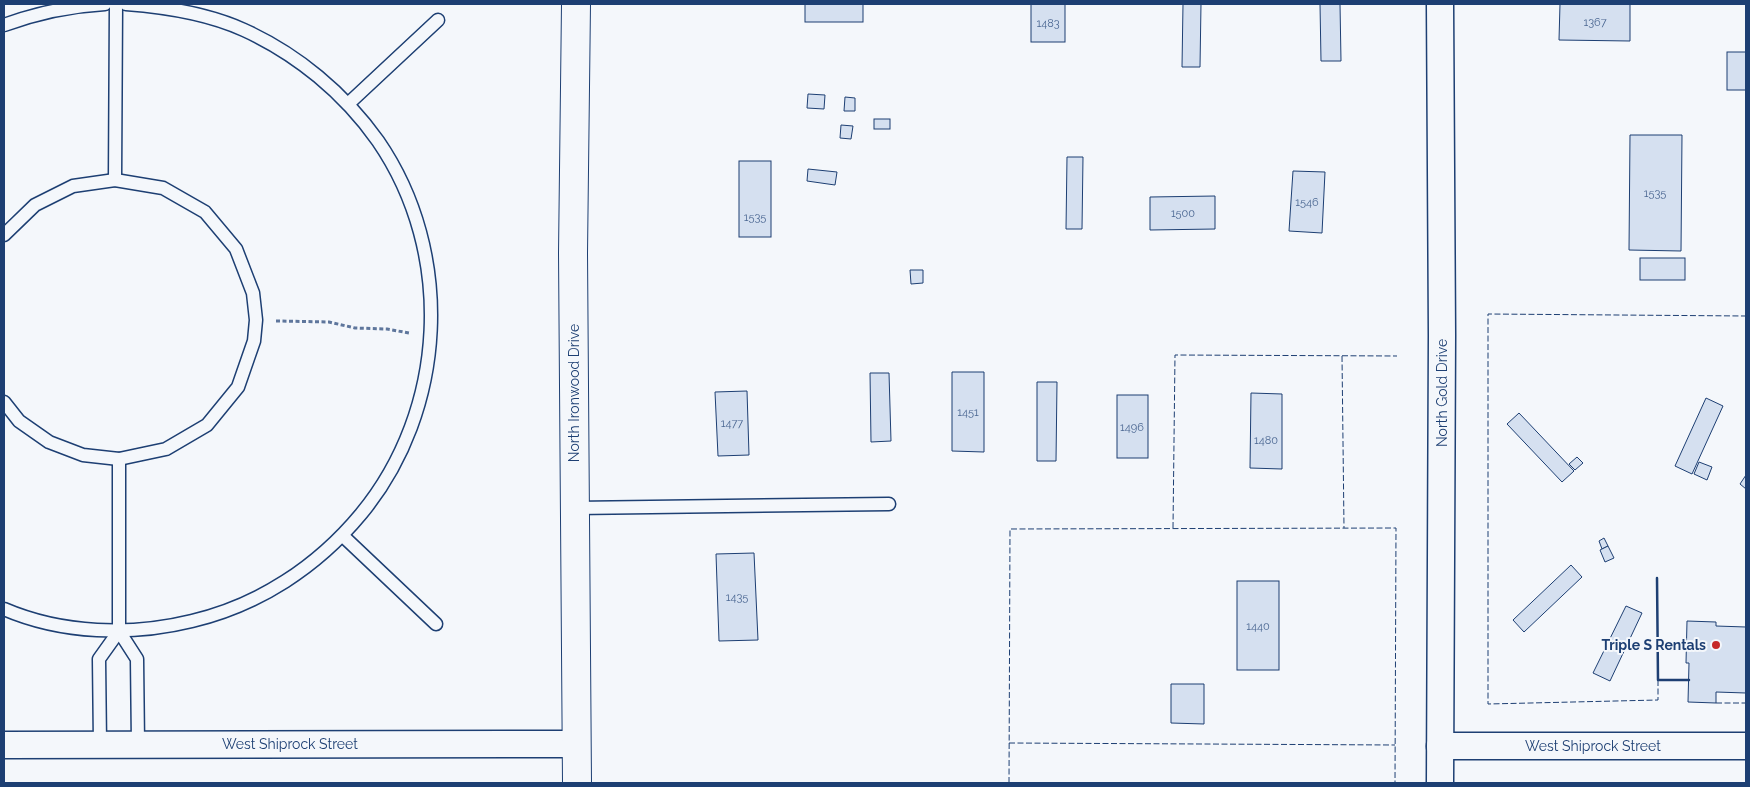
<svg xmlns="http://www.w3.org/2000/svg" width="1750" height="787" font-family="Raleway,sans-serif">
<rect width="100%" height="100%" fill="#f4f7fb"/>
<g fill="#d5e0f0" stroke="#1d3f73">
<rect x="805" y="4" width="58" height="18"/>
<rect x="1031" y="4" width="34" height="38"/>
<path d="M 1183,4 L 1201,4 L 1200,67 L 1182,67 Z"/>
<path d="M 1320,4 L 1340,4 L 1341,61 L 1321,61 Z"/>
<path d="M 1560,4 L 1630,4 L 1630,41 L 1559,40 Z"/>
<rect x="1727" y="52" width="19" height="38"/>
<path d="M 808,94 L 825,95 L 824,109 L 807,108 Z"/>
<path d="M 845,97 L 855,98 L 855,111 L 844,111 Z"/>
<rect x="874" y="119" width="16" height="10"/>
<path d="M 841,125 L 853,126 L 851,139 L 840,138 Z"/>
<path d="M 1630,135 L 1682,135 L 1681,251 L 1629,250 Z"/>
<path d="M 1067,157 L 1083,157 L 1082,229 L 1066,229 Z"/>
<rect x="739" y="161" width="32" height="76"/>
<path d="M 808,169 L 837,172 L 835,185 L 807,181 Z"/>
<path d="M 1293,171 L 1325,172 L 1322,233 L 1289,231 Z"/>
<path d="M 1215,196 L 1215,229 L 1150,230 L 1150,197 Z"/>
<rect x="1640" y="258" width="45" height="22"/>
<path d="M 910,270 L 923,270 L 923,283 L 911,284 Z"/>
<path d="M 952,372 L 984,372 L 984,452 L 952,451 Z"/>
<path d="M 870,373 L 889,373 L 891,441 L 871,442 Z"/>
<path d="M 1037,382 L 1057,382 L 1056,461 L 1037,461 Z"/>
<path d="M 747,391 L 749,455 L 718,456 L 715,392 Z"/>
<path d="M 1251,393 L 1282,394 L 1282,469 L 1250,468 Z"/>
<rect x="1117" y="395" width="31" height="63"/>
<path d="M 1706,398 L 1723,406 L 1692,474 L 1675,466 Z"/>
<path d="M 1519,413 L 1574,471 L 1562,482 L 1507,424 Z"/>
<path d="M 1577,457 L 1583,463 L 1575,470 L 1569,464 Z"/>
<path d="M 1699,462 L 1712,467 L 1707,480 L 1694,474 Z"/>
<path d="M 1746,475 L 1746,489 L 1740,484 Z"/>
<path d="M 1604,538 L 1608,546 L 1602,549 L 1599,541 Z"/>
<path d="M 1608,546 L 1614,558 L 1605,562 L 1600,550 Z"/>
<path d="M 754,553 L 758,640 L 719,641 L 716,554 Z"/>
<path d="M 1571,565 L 1582,577 L 1524,632 L 1513,620 Z"/>
<rect x="1237" y="581" width="42" height="89"/>
<path d="M 1626,606 L 1642,613 L 1610,681 L 1593,673 Z"/>
<path d="M 1687,621 L 1716,622 L 1716,626 L 1746,627 L 1746,693 L 1716,692 L 1716,703 L 1688,702 L 1689,663 L 1686,663 Z"/>
<path d="M 1171,684 L 1204,684 L 1204,724 L 1171,723 Z"/>
</g>
<g fill="none" stroke-linecap="round" stroke-linejoin="round">
<g stroke="#1d3f73" stroke-width="15">
<g id="service">
<path d="M 4,25 C 37,13 69,6 105,4"/>
<path d="M 348,104 L 438,20"/>
<path d="M 115,180 L 116,4"/>
<path d="M 4,235 L 35,205 L 73,186 L 115,180 L 163,188 L 205,212 L 236,249 L 253,293 L 256,320 L 254,341 L 238,387 L 207,425 L 166,449 L 119,459 L 83,455 L 49,442 L 19,421 L 4,402"/>
<path d="M 119,459 L 119,631 L 137,659 L 138,744"/>
<path d="M 575,508 L 889,504"/>
<path d="M 343,536 L 436,624"/>
<path d="M 4,609 C 62,634 131,636 192,621 C 259,605 317,567 361,514 C 447,410 455,253 378,141 C 344,93 297,54 244,30 C 207,13 166,7 126,4"/>
<path d="M 100,744 L 99,659 L 119,631"/>
</g>
</g>
<g stroke="#1d3f73" stroke-width="29">
<g id="minor">
<path d="M 4,745 L 576,744"/>
<path d="M 1440,746 L 1746,746"/>
<path d="M 1440,783 L 1442,335 L 1440,4"/>
</g>
</g>
<g stroke="#1d3f73" stroke-width="30">
<path id="tertiary" d="M 576,4 L 573,253 L 577,783"/>
</g>
<path stroke="#5e769c" stroke-width="3" stroke-dasharray="4 2.5" stroke-linecap="butt" d="M 276,321 L 329,322 L 355,328 L 387,329 L 409,333"/>
<use href="#service" stroke="#f4f7fb" stroke-width="12"/>
<use href="#minor" stroke="#f4f7fb" stroke-width="26"/>
<use href="#tertiary" stroke="#f4f7fb" stroke-width="28"/>
<g stroke="#1d3f73" stroke-width="1" stroke-dasharray="6 2.5" stroke-linecap="butt">
<path d="M 1342,356 L 1344,528"/>
<path d="M 1173,528 L 1175,355 L 1397,356"/>
<path d="M 1658,680 L 1658,700 L 1488,704 L 1488,314 L 1746,316"/>
<path d="M 1716,703 L 1746,703"/>
<path d="M 1009,743 L 1395,745"/>
<path d="M 1009,783 L 1010,529 L 1396,528 L 1395,783"/>
</g>
<path stroke="#1d3f73" stroke-width="2.5" d="M 1657,578 L 1658,680 L 1689,680"/>
</g>
<circle fill="#c62828" stroke="#f4f7fb" stroke-width="2" cx="1716" cy="645" r="5"/>
<g text-anchor="middle" stroke-width="4" stroke-linejoin="round" paint-order="stroke">
<g font-size="11" fill="#4b6792">
<text x="1595" y="26">1367</text>
<text x="1048" y="27">1483</text>
<text x="1655" y="197">1535</text>
<text x="1307" y="206">1546</text>
<text x="1183" y="217">1500</text>
<text x="755" y="221">1535</text>
<text x="968" y="416">1451</text>
<text x="732" y="427">1477</text>
<text x="1132" y="431">1496</text>
<text x="1266" y="444">1480</text>
<text x="737" y="601">1435</text>
<text x="1258" y="630">1440</text>
</g>
<g font-size="14" fill="#1d3f73" stroke="#f4f7fb">
<text transform="translate(574 393) rotate(-90)" y="5">North Ironwood Drive</text>
<text transform="translate(1442 393) rotate(-90)" y="5">North Gold Drive</text>
<text x="290" y="749">West Shiprock Street</text>
<text x="1593" y="751">West Shiprock Street</text>
</g>
<g font-size="14" font-weight="bold" fill="#1d3f73" stroke="#f4f7fb" text-anchor="end">
<text x="1706" y="650">Triple S Rentals</text>
</g>
</g>
<rect width="1750" height="787" fill="none" stroke="#1d3f73" stroke-width="10"/>
</svg>
